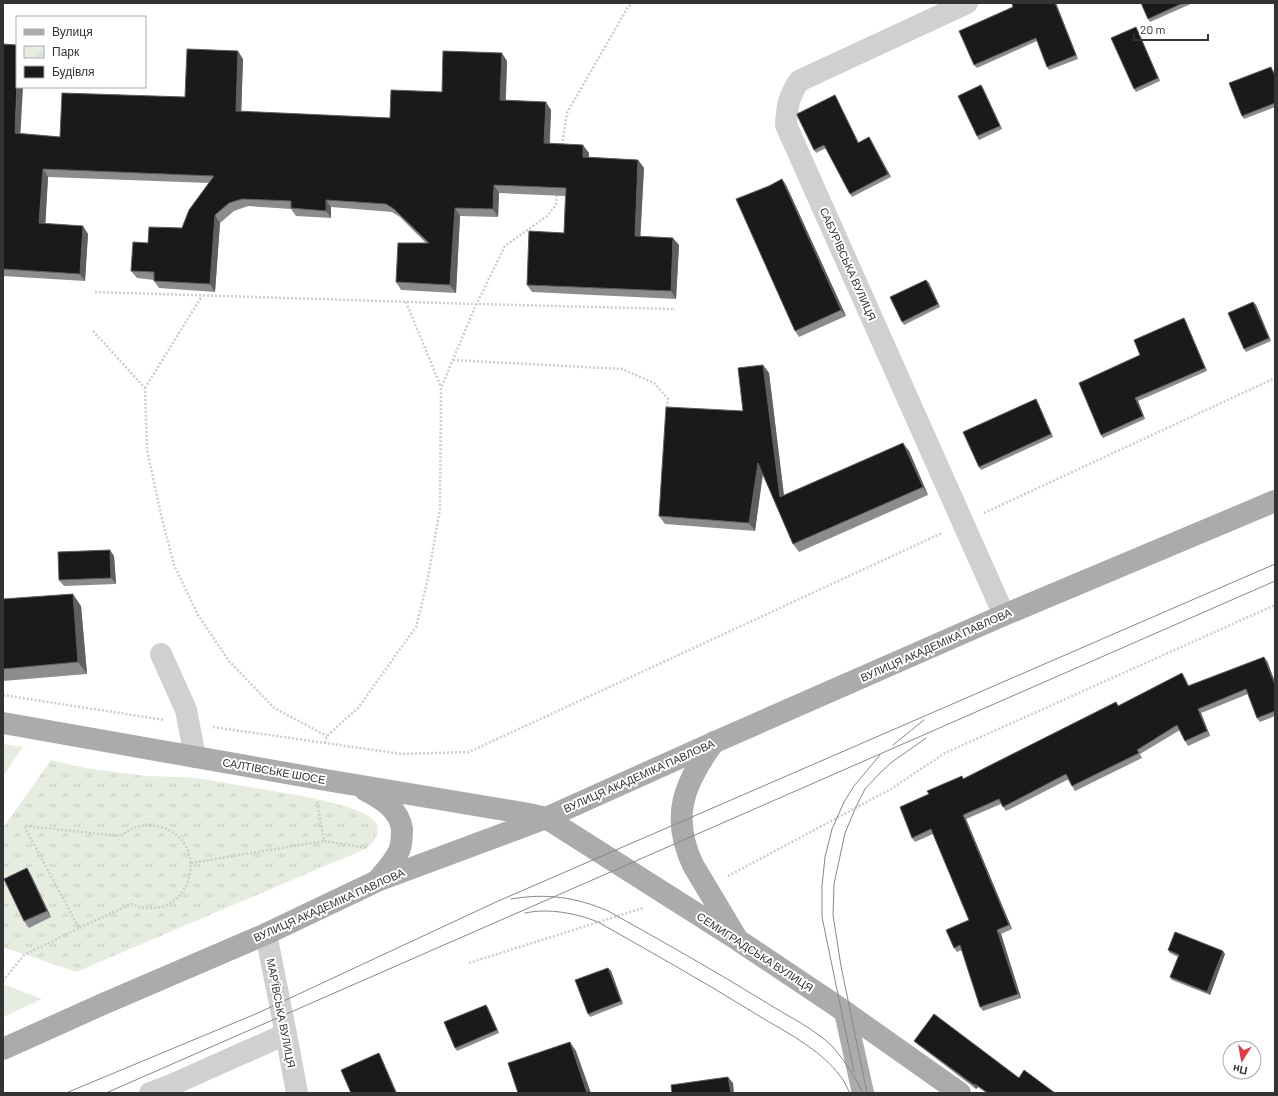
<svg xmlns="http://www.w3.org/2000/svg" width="1278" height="1096" font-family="Barlow,sans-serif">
<defs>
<pattern id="park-tufts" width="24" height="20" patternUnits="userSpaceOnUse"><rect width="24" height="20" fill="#e6ecdf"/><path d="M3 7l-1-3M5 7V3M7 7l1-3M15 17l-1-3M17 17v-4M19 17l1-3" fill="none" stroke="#c6cbc0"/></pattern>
</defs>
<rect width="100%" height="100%" fill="#fff"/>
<g fill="#e6ecdf">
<path d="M 3,744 L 23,747 L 3,776 Z"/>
<path d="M 3,984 L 42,999 L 3,1017 Z"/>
</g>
<path fill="url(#park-tufts)" d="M 51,760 C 64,763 78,767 92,769 C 110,771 128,774 146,776 C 162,777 178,776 194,778 C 212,780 230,784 248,787 C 272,791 363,803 375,822 C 382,831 374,842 367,848 L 76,972 L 3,947 L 3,828 Z"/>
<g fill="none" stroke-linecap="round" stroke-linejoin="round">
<g stroke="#cdcdcd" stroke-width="2.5" stroke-dasharray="2 2" stroke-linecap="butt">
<path d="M 562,145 L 567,113 L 628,7 L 633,3"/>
<path d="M 95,292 L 476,304 L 675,309"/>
<path d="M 406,302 L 441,387"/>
<path d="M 93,331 L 145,388 L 147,449 L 161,515 L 174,565 L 198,615 L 229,661 L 274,708 L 327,736"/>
<path d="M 453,360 L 622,369 L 654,383 L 668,399 L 667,409"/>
<path d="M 145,388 L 202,296"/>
<path d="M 984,513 L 1275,378"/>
<path d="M 3,695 L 165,720"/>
<path d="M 213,727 L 402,754 L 469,752 L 942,533"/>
<path d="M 325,743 L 327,736 L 358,708 L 416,627 L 428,578 L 440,509 L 441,388 L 475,307 L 505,246 L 547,216 L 556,205 L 557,192"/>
<path d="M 317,802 L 324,841 L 367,848"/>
<path d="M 145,825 C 218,826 196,930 131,904 L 79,928 L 24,826 L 121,836 C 129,829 136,827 145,825 Z"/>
<path d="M 191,863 L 324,841"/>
<path d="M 728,876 L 891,789 L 945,753 L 1275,605"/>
<path d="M 469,963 L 643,908"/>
<path d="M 3,981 L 24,955 L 79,928"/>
</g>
<g stroke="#d0d0d0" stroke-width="22">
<path d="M 967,3 L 799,81 C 789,96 787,106 786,125 L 1004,615"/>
<path d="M 161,654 L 186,710 L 195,757"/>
<path d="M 266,934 L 286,1034 L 297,1093"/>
<path d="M 150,1093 L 169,1086 L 286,1034"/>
</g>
<g stroke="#ababab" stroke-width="22">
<path d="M 3,723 L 320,779 L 529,814 L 546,818 L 738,940 L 841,1009 L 960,1093"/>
<path d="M 714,742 C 684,783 670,816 693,865 L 736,937"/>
<path d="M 365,790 C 382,799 399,809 402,829 C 402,836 402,844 399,851 C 394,862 385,871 377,881"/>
<path d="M 845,1012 L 863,1093"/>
<path d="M 3,1049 L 103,1004 L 266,934 L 377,881 L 546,818 L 715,742 L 1004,615 L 1275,501"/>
</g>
<g stroke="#888" stroke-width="1">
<path d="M 893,745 L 924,720"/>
<path d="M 511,899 C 546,893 576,897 608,911 C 662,941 715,971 767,1003 C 789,1017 815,1029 833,1047 C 845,1061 855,1077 863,1093"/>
<path d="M 525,913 C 549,908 575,913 598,922 C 649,951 701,980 751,1011 C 781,1030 819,1047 841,1077 C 845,1082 847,1088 850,1093"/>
<path d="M 854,1072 L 822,917 L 822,886 L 825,857 L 832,829 L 844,802 L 854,786 L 880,755"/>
<path d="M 66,1093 L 258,1013 L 496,902 L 1275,564"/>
<path d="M 106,1093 L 1275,581"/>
<path d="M 867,1093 L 841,966 L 833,915 L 834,884 L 845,833 L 855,809 L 865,789 L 880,773 L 892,762 L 926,738"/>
</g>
</g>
<g fill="#8c8c8c">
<path d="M 1056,3 L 1078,59 L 1049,70 L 1047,67 L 1037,41 L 977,68 L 974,65 Z"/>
<path d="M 1141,3 L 1193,3 L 1150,22 L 1148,19 Z"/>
<path d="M 1138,31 L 1160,81 L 1136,92 L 1134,89 Z"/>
<path d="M 3,44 L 20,134 L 60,137 L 185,97 L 243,59 L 241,112 L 390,118 L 507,61 L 506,100 L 551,110 L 550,143 L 589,153 L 589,157 L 638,160 L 644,168 L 640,236 L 679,245 L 676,299 L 532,292 L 527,285 L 564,233 L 565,196 L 499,193 L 498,217 L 460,216 L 456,293 L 401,290 L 396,282 L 426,243 L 400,217 L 392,212 L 331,207 L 331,218 L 296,216 L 291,209 L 248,206 L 234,211 L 220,223 L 215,292 L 159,288 L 154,281 L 154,280 L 137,278 L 131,271 L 148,243 L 182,228 L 209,183 L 48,177 L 45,224 L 88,234 L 85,281 L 3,276 Z"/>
<path d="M 1274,70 L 1275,74 L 1275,107 L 1244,119 L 1242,116 Z"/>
<path d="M 983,88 L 1002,129 L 979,140 L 977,136 Z"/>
<path d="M 835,95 L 859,143 L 869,137 L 891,177 L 852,197 L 826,148 L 816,153 L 814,150 Z"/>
<path d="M 786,185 L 846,316 L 799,337 L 795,331 Z"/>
<path d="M 926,280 L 929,283 L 940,307 L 904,325 L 902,322 Z"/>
<path d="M 1253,302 L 1256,305 L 1271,341 L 1246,352 L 1244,349 Z"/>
<path d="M 1186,322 L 1207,371 L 1138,401 L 1145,419 L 1103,438 L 1101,435 L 1140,355 Z"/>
<path d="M 763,365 L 769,373 L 784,495 L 909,451 L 928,495 L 799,552 L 793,544 L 763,475 L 755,531 L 665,524 L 659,516 L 743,411 Z"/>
<path d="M 1038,403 L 1053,437 L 981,470 L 979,467 Z"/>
<path d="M 114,556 L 116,584 L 64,586 L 59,580 Z"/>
<path d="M 3,599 L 81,606 L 87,674 L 3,681 Z"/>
<path d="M 1267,661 L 1275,682 L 1275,716 L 1260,722 L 1257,718 L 1248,694 L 1201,713 L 1210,736 L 1188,746 L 1185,741 L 1180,730 L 1140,754 L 1142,758 L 1075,791 L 1072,786 L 1069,779 L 1006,811 L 1001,804 L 966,819 L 1012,929 L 1001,934 L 1021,998 L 983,1011 L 980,1007 L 962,950 L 957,952 L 954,948 L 969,920 L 933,834 L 915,842 L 912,838 L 929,794 L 964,779 L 1119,706 L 1185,678 L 1189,686 Z"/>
<path d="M 27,868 L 31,875 L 51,917 L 29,928 L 24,921 Z"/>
<path d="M 1168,950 L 1225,954 L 1210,995 L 1172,980 L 1170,977 L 1178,957 L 1170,953 Z"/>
<path d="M 608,968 L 611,971 L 623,1004 L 590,1017 L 588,1014 Z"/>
<path d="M 486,1005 L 488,1008 L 499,1033 L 457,1051 L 455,1048 Z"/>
<path d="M 914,1041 L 1019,1078 L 1055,1093 L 986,1093 L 978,1087 L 976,1089 L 917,1044 Z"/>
</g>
<g fill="#5f5f5f">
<path d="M 1055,3 L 1056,3 L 1078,59 L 1076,55 Z"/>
<path d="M 1136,27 L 1138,31 L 1160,81 L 1158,78 Z"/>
<path d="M 238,51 L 243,59 L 241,119 L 236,111 Z"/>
<path d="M 502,53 L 507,61 L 505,108 L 500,100 Z"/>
<path d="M 981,85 L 983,88 L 1002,129 L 1000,126 Z"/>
<path d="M 17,87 L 23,87 L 20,141 L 15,133 Z"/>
<path d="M 835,95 L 837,99 L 860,146 L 858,143 Z"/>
<path d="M 546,102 L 551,110 L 549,150 L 544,143 Z"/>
<path d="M 869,137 L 871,140 L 891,177 L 888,174 Z"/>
<path d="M 583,145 L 589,153 L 588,165 L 583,157 Z"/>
<path d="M 638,160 L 644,168 L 640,244 L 635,236 Z"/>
<path d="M 43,169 L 48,177 L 45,231 L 39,223 Z"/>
<path d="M 782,179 L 786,185 L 846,316 L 841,310 Z"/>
<path d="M 494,185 L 499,193 L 498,217 L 493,209 Z"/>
<path d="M 326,200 L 331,207 L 331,218 L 326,211 Z"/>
<path d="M 455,208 L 460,216 L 456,293 L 450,285 Z"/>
<path d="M 215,215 L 220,223 L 215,292 L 210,284 Z"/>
<path d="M 83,226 L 88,234 L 85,281 L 80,274 Z"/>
<path d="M 673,238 L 679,245 L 676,299 L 671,291 Z"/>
<path d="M 926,280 L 929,283 L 940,307 L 938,304 Z"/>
<path d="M 1253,302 L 1256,305 L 1271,341 L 1269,338 Z"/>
<path d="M 1184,318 L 1186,322 L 1207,371 L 1205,368 Z"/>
<path d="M 763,365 L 769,373 L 785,505 L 780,497 Z"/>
<path d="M 1135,398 L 1138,401 L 1145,419 L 1143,416 Z"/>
<path d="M 1036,399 L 1038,403 L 1053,437 L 1051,434 Z"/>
<path d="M 903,443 L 909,451 L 928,495 L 923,487 Z"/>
<path d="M 758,463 L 763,471 L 755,531 L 749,523 Z"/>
<path d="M 110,550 L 114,556 L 116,584 L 111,578 Z"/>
<path d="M 73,594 L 81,606 L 87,674 L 78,662 Z"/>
<path d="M 1264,657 L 1267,661 L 1275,682 L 1275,685 Z"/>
<path d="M 1182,673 L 1185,678 L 1191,691 L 1188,686 Z"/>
<path d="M 1198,709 L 1201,713 L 1210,736 L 1207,731 Z"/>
<path d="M 963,815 L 966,819 L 1012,929 L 1009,925 Z"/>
<path d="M 27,868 L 31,875 L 51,917 L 47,911 Z"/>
<path d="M 997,930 L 1001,934 L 1021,998 L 1018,994 Z"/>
<path d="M 1223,951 L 1225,954 L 1210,995 L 1207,992 Z"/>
<path d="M 608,968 L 611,971 L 623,1004 L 621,1001 Z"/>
<path d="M 486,1005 L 488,1008 L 499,1033 L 497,1030 Z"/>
<path d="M 570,1042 L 576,1051 L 591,1093 L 587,1093 Z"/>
<path d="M 379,1053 L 381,1057 L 397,1093 L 396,1093 Z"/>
<path d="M 728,1077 L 733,1083 L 734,1093 L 731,1093 Z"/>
<path d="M 975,1084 L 978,1087 L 976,1089 L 974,1085 Z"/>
</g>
<g fill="#1a1a1a" stroke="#5f5f5f">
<path d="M 1014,3 L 1055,3 L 1076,55 L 1047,67 L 1036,38 L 974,65 L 959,31 L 1013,7 L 1012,4 Z"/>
<path d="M 1141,3 L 1183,3 L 1148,19 Z"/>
<path d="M 1136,27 L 1158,78 L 1134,89 L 1111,38 Z"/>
<path d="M 3,44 L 17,45 L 17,82 L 15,133 L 60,137 L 62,93 L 185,97 L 187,49 L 238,51 L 236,111 L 390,118 L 391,90 L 442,92 L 443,51 L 502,53 L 500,100 L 546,102 L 544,143 L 583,145 L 583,157 L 638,160 L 635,236 L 673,238 L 671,291 L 527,285 L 529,231 L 564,233 L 566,188 L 494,185 L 493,209 L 455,208 L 450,285 L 396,282 L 398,243 L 429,243 L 394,209 L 386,204 L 326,200 L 326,211 L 291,208 L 291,201 L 242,199 L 229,203 L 215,215 L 210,284 L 154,281 L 154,272 L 131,271 L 133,242 L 148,243 L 149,227 L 182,228 L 189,210 L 214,176 L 43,169 L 39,223 L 83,226 L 80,274 L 3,269 Z"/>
<path d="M 1271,67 L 1275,76 L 1275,103 L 1242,116 L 1229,83 Z"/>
<path d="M 981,85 L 1000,126 L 977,136 L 958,96 Z"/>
<path d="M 835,95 L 858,143 L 869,137 L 888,174 L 850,194 L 824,145 L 814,150 L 797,115 L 797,114 Z"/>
<path d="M 782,179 L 841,310 L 795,331 L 736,199 L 769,186 Z"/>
<path d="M 926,280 L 938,304 L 902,322 L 890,297 Z"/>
<path d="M 1253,302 L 1269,338 L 1244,349 L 1228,313 Z"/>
<path d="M 1184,318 L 1205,368 L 1135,398 L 1143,416 L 1101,435 L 1079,383 L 1140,355 L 1134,340 Z"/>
<path d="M 763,365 L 780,497 L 903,443 L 923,487 L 793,544 L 758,463 L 749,523 L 659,516 L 666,407 L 743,411 L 738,368 Z"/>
<path d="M 1036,399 L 1051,434 L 979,467 L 963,432 Z"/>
<path d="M 110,550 L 111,578 L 59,580 L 58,552 Z"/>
<path d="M 73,594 L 78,662 L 3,669 L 3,599 Z"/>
<path d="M 1264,657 L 1275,685 L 1275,711 L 1257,718 L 1246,689 L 1198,709 L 1207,731 L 1185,741 L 1177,725 L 1137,750 L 1139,753 L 1072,786 L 1066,774 L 1003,807 L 999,799 L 963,815 L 1009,925 L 997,930 L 1018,994 L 980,1007 L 960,945 L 954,948 L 946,930 L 969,920 L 931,829 L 912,838 L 900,807 L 929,794 L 927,791 L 962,776 L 963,779 L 1116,702 L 1118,706 L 1182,673 L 1188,686 Z"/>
<path d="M 27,868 L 47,911 L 24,921 L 4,879 Z"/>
<path d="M 1175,932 L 1223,951 L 1207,992 L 1170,977 L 1179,955 L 1168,950 Z"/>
<path d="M 608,968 L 621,1001 L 588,1014 L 575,980 Z"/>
<path d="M 486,1005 L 497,1030 L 455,1048 L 444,1022 Z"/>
<path d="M 934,1014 L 1019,1078 L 1024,1070 L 1055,1093 L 988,1093 L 975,1084 L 974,1085 L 914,1041 Z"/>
<path d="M 570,1042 L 587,1093 L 518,1093 L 508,1063 Z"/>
<path d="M 379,1053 L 396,1093 L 351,1093 L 341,1070 Z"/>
<path d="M 728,1077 L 731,1093 L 672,1093 L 671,1085 Z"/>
</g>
<g text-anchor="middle" stroke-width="4" stroke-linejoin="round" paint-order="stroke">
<g font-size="11" fill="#333" stroke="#fff">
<text transform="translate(848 264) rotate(66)" y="4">САБУРІВСЬКА ВУЛИЦЯ</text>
<text transform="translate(936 645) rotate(-24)" y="4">ВУЛИЦЯ АКАДЕМІКА ПАВЛОВА</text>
<text transform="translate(274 771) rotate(10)" y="4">САЛТІВСЬКЕ ШОСЕ</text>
<text transform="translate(639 776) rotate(-24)" y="4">ВУЛИЦЯ АКАДЕМІКА ПАВЛОВА</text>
<text transform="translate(329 905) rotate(-24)" y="4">ВУЛИЦЯ АКАДЕМІКА ПАВЛОВА</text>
<text transform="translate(755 952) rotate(33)" y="4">СЕМИГРАДСЬКА ВУЛИЦЯ</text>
<text transform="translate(281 1013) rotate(79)" y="4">МАР'ЇВСЬКА ВУЛИЦЯ</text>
</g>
</g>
<rect width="1278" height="1096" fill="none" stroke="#333333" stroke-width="8"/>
<rect x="16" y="16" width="130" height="72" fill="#ffffff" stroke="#adadad"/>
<rect x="24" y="29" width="20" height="6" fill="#ababab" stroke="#adadad"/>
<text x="52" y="36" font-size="12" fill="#333333">Вулиця</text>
<rect x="24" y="46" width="20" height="12" fill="url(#park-tufts)" stroke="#adadad"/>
<text x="52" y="56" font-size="12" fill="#333333">Парк</text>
<rect x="24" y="66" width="20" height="12" fill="#1a1a1a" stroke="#adadad"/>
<text x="52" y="76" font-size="12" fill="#333333">Будівля</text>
<g transform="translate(1242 1060) rotate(191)"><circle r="19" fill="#ffffff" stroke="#adadad"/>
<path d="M0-3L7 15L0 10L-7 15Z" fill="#e63946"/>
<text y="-6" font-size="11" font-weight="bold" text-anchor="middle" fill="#333333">Пн</text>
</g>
<path d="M1134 34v6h74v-6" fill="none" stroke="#333333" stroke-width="2"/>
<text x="1140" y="34" font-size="12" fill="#333333" stroke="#ffffff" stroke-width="3" paint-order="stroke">20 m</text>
</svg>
